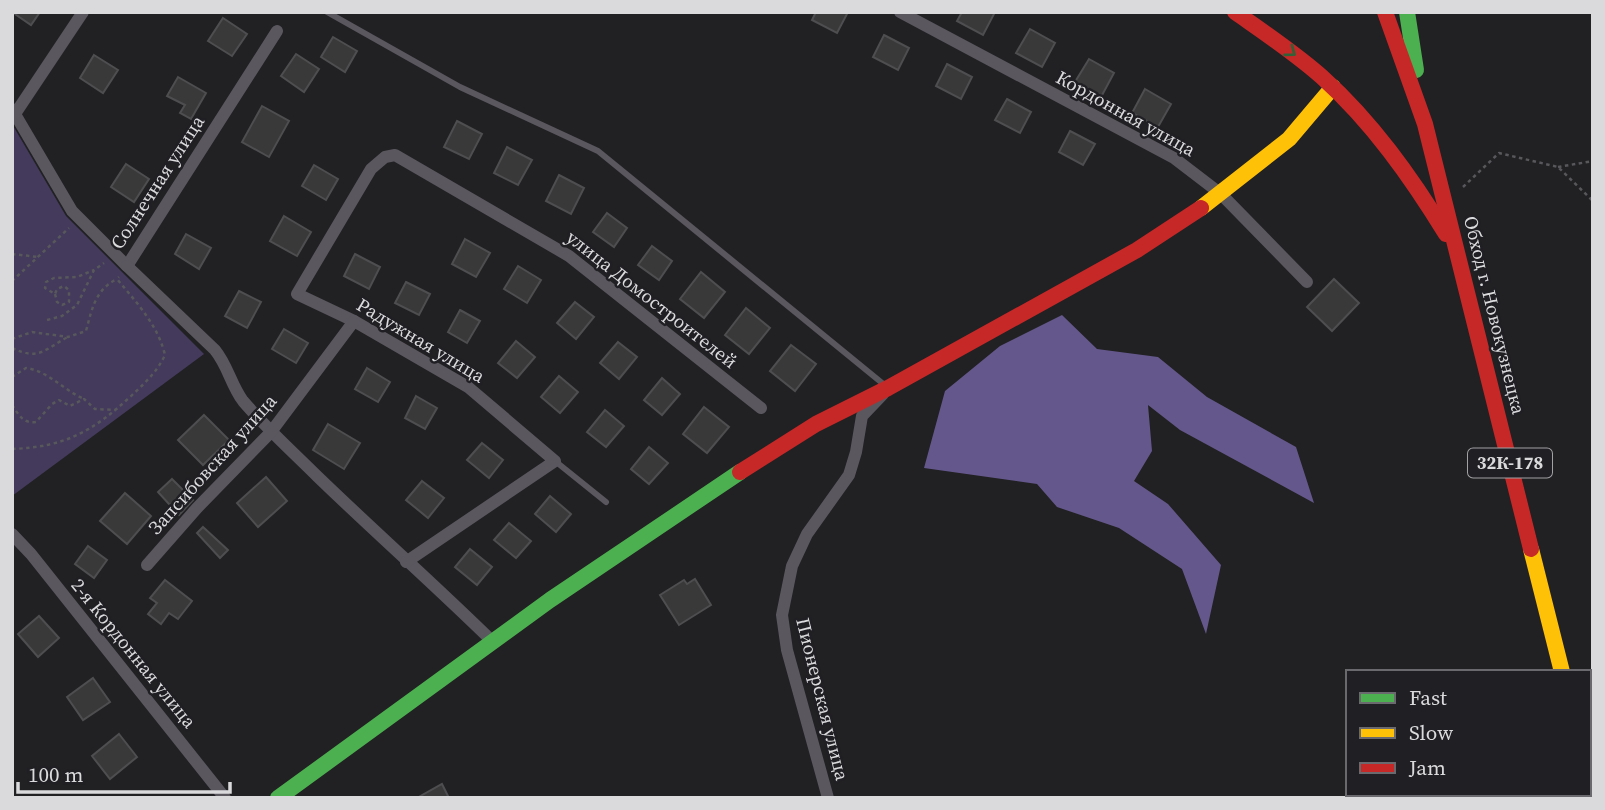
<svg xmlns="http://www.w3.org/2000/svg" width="1605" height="810" font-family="'Source Serif 4',serif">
<rect width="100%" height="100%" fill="#212022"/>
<path fill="#433a5c" d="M 12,124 L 66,216 L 204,354 L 12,496 Z"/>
<path fill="#64578b" d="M 1062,315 L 1097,349 L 1158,357 L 1207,397 L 1296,447 L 1314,503 L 1180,430 L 1148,405 L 1152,451 L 1134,481 L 1168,504 L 1221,565 L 1206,634 L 1182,569 L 1119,528 L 1057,507 L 1037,484 L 924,468 L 945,391 L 1000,346 Z"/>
<g fill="#39393a" stroke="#4e4d4f" stroke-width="2">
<path d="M 12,12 L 40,12 L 31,25 Z"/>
<path d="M 816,12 L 848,12 L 837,33 L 812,20 Z"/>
<path d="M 962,12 L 995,12 L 983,35 L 957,21 Z"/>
<path d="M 223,18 L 247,34 L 232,56 L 208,41 Z"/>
<path d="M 1030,29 L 1055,43 L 1042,67 L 1016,53 Z"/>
<path d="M 884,35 L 909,48 L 898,70 L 873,57 Z"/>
<path d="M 333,37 L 357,51 L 345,72 L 321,57 Z"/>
<path d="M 296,54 L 319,69 L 304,92 L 281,76 Z"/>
<path d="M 94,55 L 118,70 L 103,93 L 80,78 Z"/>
<path d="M 1089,59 L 1114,73 L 1101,97 L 1075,82 Z"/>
<path d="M 947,64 L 972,77 L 961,99 L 936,86 Z"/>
<path d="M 178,77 L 206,93 L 191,119 L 180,113 L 185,105 L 167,96 Z"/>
<path d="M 1145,89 L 1171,104 L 1158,127 L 1132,113 Z"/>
<path d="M 1007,99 L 1031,112 L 1020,133 L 995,120 Z"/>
<path d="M 262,106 L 289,121 L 269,157 L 242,142 Z"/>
<path d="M 457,121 L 482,134 L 469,159 L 444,147 Z"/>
<path d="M 1070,131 L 1095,144 L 1083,165 L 1059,152 Z"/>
<path d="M 507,147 L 532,160 L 518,185 L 494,173 Z"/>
<path d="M 126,164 L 149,179 L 134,202 L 111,187 Z"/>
<path d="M 314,165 L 338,179 L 326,200 L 302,186 Z"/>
<path d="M 559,175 L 584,188 L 571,214 L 546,201 Z"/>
<path d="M 607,213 L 627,228 L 614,247 L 593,232 Z"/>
<path d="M 284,216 L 311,232 L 297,256 L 270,241 Z"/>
<path d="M 186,234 L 211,248 L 199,269 L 175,254 Z"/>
<path d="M 465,239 L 490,253 L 476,277 L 452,264 Z"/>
<path d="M 652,246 L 672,261 L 659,280 L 638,265 Z"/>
<path d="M 355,254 L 380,267 L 369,289 L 344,276 Z"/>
<path d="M 518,266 L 541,280 L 527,303 L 504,289 Z"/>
<path d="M 701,272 L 725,292 L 704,318 L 680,299 Z"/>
<path d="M 1334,279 L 1359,303 L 1332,331 L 1307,307 Z"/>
<path d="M 406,282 L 430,294 L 419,315 L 395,303 Z"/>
<path d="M 239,291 L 261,302 L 247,328 L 225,316 Z"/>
<path d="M 575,302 L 594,317 L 576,339 L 557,323 Z"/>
<path d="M 746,308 L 770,328 L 749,354 L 725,335 Z"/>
<path d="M 460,310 L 480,321 L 467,343 L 448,332 Z"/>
<path d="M 284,329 L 308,343 L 296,363 L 272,349 Z"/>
<path d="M 516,341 L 535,357 L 517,378 L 498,363 Z"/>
<path d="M 618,342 L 637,357 L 619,379 L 600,363 Z"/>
<path d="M 791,345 L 816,364 L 795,391 L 770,371 Z"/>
<path d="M 367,368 L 390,382 L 378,402 L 355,389 Z"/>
<path d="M 559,376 L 578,392 L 560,413 L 541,397 Z"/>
<path d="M 662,378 L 680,394 L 662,415 L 644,400 Z"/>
<path d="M 416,396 L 437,408 L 425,429 L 405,418 Z"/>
<path d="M 704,407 L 729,427 L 707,453 L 683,434 Z"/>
<path d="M 605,410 L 624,426 L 606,447 L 587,432 Z"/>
<path d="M 204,415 L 229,440 L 203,465 L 178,440 Z"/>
<path d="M 328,424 L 360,443 L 344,469 L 313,450 Z"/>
<path d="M 482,443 L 503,460 L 489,478 L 467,460 Z"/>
<path d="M 649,447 L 668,463 L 649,484 L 631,469 Z"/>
<path d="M 266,477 L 287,501 L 258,527 L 237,503 Z"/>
<path d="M 172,479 L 193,500 L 179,515 L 158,492 Z"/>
<path d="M 422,481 L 444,498 L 428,518 L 406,500 Z"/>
<path d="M 125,493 L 151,516 L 127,544 L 100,521 Z"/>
<path d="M 550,496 L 571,514 L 556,532 L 535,514 Z"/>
<path d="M 509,523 L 531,541 L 516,558 L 494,540 Z"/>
<path d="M 203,527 L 228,550 L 220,558 L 197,533 Z"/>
<path d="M 88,546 L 107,560 L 94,578 L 75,564 Z"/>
<path d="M 470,549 L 492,567 L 477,585 L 455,567 Z"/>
<path d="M 695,579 L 711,605 L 679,625 L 660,595 L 684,580 L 687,584 Z"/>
<path d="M 165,580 L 192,601 L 178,619 L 169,613 L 161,624 L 148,614 L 157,603 L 150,598 Z"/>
<path d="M 39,616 L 59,638 L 38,657 L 18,634 Z"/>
<path d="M 93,678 L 110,702 L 83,720 L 67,697 Z"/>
<path d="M 119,734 L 137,757 L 110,779 L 92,756 Z"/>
<path d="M 442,784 L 449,798 L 417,798 Z"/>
</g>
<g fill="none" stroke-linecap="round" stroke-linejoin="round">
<g stroke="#58575b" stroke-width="2.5" stroke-dasharray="3.5 3.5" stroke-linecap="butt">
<path d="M 1558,167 L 1593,161"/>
<path d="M 1463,187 L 1499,153 L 1558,167 L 1593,201"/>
<path d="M 12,254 L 38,257"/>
<path d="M 12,281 L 69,228"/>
<path d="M 55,294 L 57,302 L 62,305 L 69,302 L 69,290 L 64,286 L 57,289 L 55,294 L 45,288 L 46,282 L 54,278 L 77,277 L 94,270"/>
<path d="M 47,320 L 62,316 L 77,305 L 94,270 L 104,263"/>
<path d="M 12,339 L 32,332 L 68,337 L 86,331 C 92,309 95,290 117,279"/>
<path d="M 12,348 C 39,361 45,349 68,337"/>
<path d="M 12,377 L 26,368 C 48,371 62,389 84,399"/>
<path d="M 12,405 C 19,415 23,424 36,422 L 52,404 L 59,400 L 70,406 L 84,399 L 95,409 L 116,410"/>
<path d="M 12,449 C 64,447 92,432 130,397 C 144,384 157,372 165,355 C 158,325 136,302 117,279 L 119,277"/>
</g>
<g stroke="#5a575f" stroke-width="6">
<path d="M 327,12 L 460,87 L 598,151 L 887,387"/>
<path d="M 555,461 L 606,502"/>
</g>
<g stroke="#5a575f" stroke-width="12">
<path d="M 900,12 L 1174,158 L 1221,194 L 1307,282"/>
<path d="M 12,109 L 72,211 L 127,266 L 277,31"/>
<path d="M 15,114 L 83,12"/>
<path d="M 127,266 L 215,350 C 228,366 231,385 243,401 C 266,428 293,452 318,477 C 376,533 436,586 493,642"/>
<path d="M 12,534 L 31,554 L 225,798"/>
<path d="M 406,562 L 555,461 L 468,387 L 354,321 L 297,294 L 371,169 L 385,157 L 395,155 L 569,256 L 761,408"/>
<path d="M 147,565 L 197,508 L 271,432 L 354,321"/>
<path d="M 828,798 L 787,650 L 782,615 L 792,566 L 807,534 L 849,475 L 856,452 L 862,416 L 883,394"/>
</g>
<g stroke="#4caf50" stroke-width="16">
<path d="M 1407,12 L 1416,70"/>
<path d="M 278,798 L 550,600 L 740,472"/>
</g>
<g stroke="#ffc107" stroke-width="16">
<path d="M 1201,208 L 1289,139 L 1333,87"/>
<path d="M 1531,549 L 1562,672"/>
<path d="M 1589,783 L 1593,798"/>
</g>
<g stroke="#c62828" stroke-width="16">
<path d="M 1235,12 C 1265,33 1295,53 1322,77 C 1372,122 1411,177 1446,234"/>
<path d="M 1385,12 L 1425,124 L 1531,549"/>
<path d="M 740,472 L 816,424 L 888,388 L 1137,250 L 1201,208"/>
</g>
</g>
<defs><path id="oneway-chevron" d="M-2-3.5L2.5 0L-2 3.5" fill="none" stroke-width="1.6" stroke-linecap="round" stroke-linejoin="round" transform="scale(1.75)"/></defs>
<use stroke="#346037" href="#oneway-chevron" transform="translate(1291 52) rotate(37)"/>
<g text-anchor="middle" stroke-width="5" stroke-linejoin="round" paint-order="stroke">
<rect fill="#201f23" stroke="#a2a1a4" stroke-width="2" x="1468" y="448.5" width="84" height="29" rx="5"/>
<g font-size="18" font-weight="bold" fill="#dad9dc">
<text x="1510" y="469">32К-178</text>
</g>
<g font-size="19" fill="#dad9dc" stroke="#201f23">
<text transform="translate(1126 113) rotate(29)" y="7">Кордонная улица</text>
<text transform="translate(157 182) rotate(-57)" y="7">Солнечная улица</text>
<text transform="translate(652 299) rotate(38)" y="7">улица Домостроителей</text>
<text transform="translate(1495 315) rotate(76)" y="7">Обход г. Новокузнецка</text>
<text transform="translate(421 340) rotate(31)" y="7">Радужная улица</text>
<text transform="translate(212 464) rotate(-48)" y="7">Запсибовская улица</text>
<text transform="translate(134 653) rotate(51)" y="7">2-я Кордонная улица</text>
<text transform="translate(823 699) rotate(76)" y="7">Пионерская улица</text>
</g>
</g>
<rect width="1605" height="810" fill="none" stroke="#dad9dc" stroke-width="28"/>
<rect x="1346" y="670" width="245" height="126" fill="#201f23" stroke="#6a696d" stroke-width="2"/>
<rect x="1360" y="693" width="35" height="10" fill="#4caf50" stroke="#6a696d" stroke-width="2"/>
<text x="1409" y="705" font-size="21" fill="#dad9dc">Fast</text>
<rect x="1360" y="728" width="35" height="10" fill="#ffc107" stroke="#6a696d" stroke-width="2"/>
<text x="1409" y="740" font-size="21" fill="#dad9dc">Slow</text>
<rect x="1360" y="763" width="35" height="10" fill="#c62828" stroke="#6a696d" stroke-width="2"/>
<text x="1409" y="775" font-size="21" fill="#dad9dc">Jam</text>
<path d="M18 782v10h212v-10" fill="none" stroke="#dad9dc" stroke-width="3.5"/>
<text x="28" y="782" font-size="21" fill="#dad9dc" stroke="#201f23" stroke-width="5" paint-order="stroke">100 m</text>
</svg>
